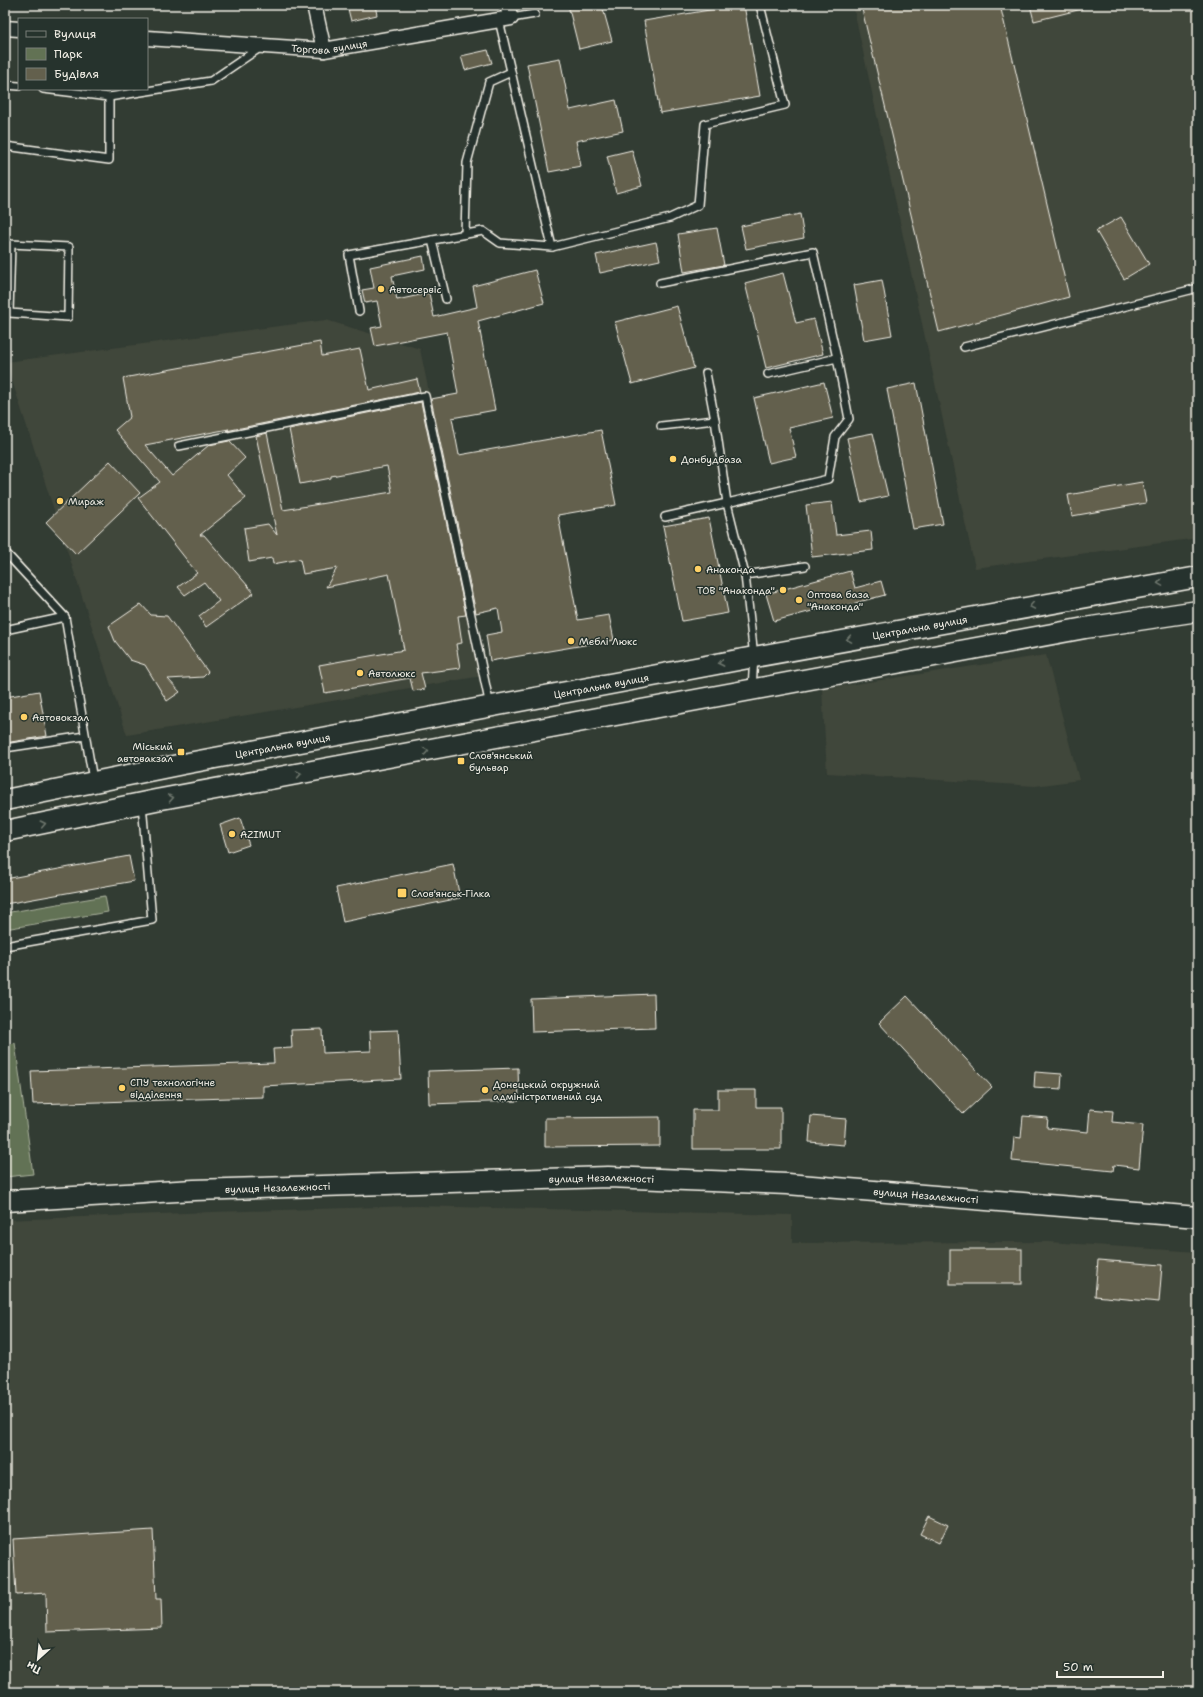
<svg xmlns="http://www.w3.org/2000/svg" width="1203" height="1697" font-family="'Shantell Sans',sans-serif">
<rect width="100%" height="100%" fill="#323c33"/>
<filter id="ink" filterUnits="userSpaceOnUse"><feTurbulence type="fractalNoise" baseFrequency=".025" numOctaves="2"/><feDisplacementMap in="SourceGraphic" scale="8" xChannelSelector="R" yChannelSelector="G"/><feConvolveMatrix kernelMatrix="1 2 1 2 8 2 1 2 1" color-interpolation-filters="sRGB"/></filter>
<g filter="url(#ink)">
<g fill="#41473b">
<path d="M 853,5 L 1198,5 L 1198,538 L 975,568 Z"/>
<path d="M 326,320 L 420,349 L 488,675 L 127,735 L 6,362 Z"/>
<path d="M 1046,655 L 1079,780 L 1035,786 L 827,773 L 822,689 Z"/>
<path d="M 415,1206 L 792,1215 L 792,1243 L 1048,1242 L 1198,1252 L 1198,1692 L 6,1692 L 5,1220 L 212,1212 Z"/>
</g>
<g fill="#627254" stroke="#abb29e">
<path d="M 105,896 L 108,912 L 5,929 L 5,913 Z"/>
<path d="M 15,1043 L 33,1174 L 5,1177 L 5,1045 Z"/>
</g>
<g fill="#63604d" stroke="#f4f1e8">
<path d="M 347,5 L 375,5 L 377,15 L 351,21 Z"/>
<path d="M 568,5 L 602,5 L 612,41 L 579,49 Z"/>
<path d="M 739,5 L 744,5 L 760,96 L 660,113 L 644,21 Z"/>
<path d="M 861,5 L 1000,5 L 1069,297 L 939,332 Z"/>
<path d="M 1030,5 L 1082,5 L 1082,9 L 1034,21 Z"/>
<path d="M 488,50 L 492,63 L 465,70 L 461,56 Z"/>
<path d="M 560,58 L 570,110 L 616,100 L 623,131 L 576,141 L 581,166 L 549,172 L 527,64 Z"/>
<path d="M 632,150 L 642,186 L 616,193 L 607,156 Z"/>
<path d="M 800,214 L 804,238 L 746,249 L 741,226 Z"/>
<path d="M 1121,217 L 1149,264 L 1124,279 L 1096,231 Z"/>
<path d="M 717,228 L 724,265 L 684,272 L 678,234 Z"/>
<path d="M 656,242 L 660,260 L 600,273 L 596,255 Z"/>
<path d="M 423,256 L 425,269 L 392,276 L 397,300 L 429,293 L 434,317 L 477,307 L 473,286 L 535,270 L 544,303 L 478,321 L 495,410 L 452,418 L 459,455 L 601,430 L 616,505 L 558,515 L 578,620 L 609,615 L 614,640 L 490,661 L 486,635 L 502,632 L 498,608 L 476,613 L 431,399 L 458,394 L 447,332 L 375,346 L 371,328 L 382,326 L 377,301 L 365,303 L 362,290 L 374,288 L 370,267 Z"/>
<path d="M 783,273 L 796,323 L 814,319 L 823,354 L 766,368 L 745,283 Z"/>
<path d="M 882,280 L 892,335 L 864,340 L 854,285 Z"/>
<path d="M 677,306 L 694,368 L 632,384 L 615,322 Z"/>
<path d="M 320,342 L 322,356 L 360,349 L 369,390 L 417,379 L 420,392 L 226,431 L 229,429 L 145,445 L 172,476 L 209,445 L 229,441 L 245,458 L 227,475 L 246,498 L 200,535 L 204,535 L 254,593 L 206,627 L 199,616 L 219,601 L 204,582 L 185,595 L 178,587 L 197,573 L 138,498 L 160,482 L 115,430 L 130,417 L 123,378 Z"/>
<path d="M 824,382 L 833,418 L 789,428 L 796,457 L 769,463 L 754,398 Z"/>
<path d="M 916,383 L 943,524 L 913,529 L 887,389 Z"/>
<path d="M 421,402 L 466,615 L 458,616 L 462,643 L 456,644 L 460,668 L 421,673 L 425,689 L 413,691 L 410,678 L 325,693 L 319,665 L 404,650 L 389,574 L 326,587 L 337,568 L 303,574 L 300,559 L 273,564 L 272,558 L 249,562 L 244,528 L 268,524 L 277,535 L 256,436 L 267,433 L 283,510 L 392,492 L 387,466 L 331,476 L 331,478 L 300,484 L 289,429 Z"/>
<path d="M 873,433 L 888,496 L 861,502 L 847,438 Z"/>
<path d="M 110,461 L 140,493 L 76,554 L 46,522 Z"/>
<path d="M 1142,482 L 1146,503 L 1072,516 L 1068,495 Z"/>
<path d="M 832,502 L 836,535 L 871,531 L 873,550 L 812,557 L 806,505 Z"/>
<path d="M 709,518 L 728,613 L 682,621 L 663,526 Z"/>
<path d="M 850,571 L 855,588 L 881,581 L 885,595 L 836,608 L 835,605 L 774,621 L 766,594 Z"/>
<path d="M 141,604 L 151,615 L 167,616 L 208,672 L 203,677 L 168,679 L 180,692 L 167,701 L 145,665 L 130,660 L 115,641 L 109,626 Z"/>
<path d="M 39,691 L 47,736 L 5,743 L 5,697 Z"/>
<path d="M 240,818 L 249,845 L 228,852 L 220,825 Z"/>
<path d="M 129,856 L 134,881 L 5,904 L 5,879 Z"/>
<path d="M 453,864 L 460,898 L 343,922 L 336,888 Z"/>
<path d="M 654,994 L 655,1028 L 532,1032 L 531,999 Z"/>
<path d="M 907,996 L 992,1087 L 963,1114 L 879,1023 Z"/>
<path d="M 322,1029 L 323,1053 L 371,1051 L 370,1031 L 398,1030 L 401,1079 L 263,1086 L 263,1097 L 33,1104 L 31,1071 L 274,1063 L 273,1049 L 292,1048 L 291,1030 Z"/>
<path d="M 518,1068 L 519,1101 L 429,1104 L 428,1071 Z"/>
<path d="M 1035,1072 L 1062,1074 L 1061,1089 L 1034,1087 Z"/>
<path d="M 718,1090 L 756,1090 L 756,1107 L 781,1107 L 781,1149 L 693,1149 L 693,1110 L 718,1110 Z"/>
<path d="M 1090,1109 L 1113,1111 L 1112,1122 L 1143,1125 L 1139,1168 L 1114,1165 L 1113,1171 L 1012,1161 L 1014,1137 L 1021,1138 L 1023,1116 L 1048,1118 L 1047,1128 L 1088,1132 Z"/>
<path d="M 811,1116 L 846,1119 L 844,1145 L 809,1142 Z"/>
<path d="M 660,1117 L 660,1146 L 545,1147 L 545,1118 Z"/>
<rect x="950" y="1249" width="72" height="35"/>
<path d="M 1098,1260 L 1162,1265 L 1159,1302 L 1095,1296 Z"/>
<path d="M 929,1516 L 948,1525 L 939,1543 L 920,1534 Z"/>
<path d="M 153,1530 L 156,1599 L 161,1599 L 162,1628 L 47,1632 L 46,1593 L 16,1595 L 13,1539 Z"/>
</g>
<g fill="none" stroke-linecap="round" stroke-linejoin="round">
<g stroke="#f4f1e8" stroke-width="10">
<g id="lane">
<path d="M 511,18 L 535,14"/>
<path d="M 5,85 L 19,86"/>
<path d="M 109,97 L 211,81 L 261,47"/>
<path d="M 5,146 L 109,160 L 109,97 L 43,89"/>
<path d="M 465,234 L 467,163 L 489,82 L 511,72"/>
<path d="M 432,240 L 446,299"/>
<path d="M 5,243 L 11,244 L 69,247 L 68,317 L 9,313 L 11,244"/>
<path d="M 552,247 L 670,218 L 698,205 L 705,124 L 785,105 L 760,5"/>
<path d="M 660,283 L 813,252 L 837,358"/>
<path d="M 359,311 L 349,255 L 483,231 L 500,243 L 552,247 L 499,20"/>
<path d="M 964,347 L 1198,288"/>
<path d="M 768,374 L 837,358 L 849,419 L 835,437 L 828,479 L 727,503 L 745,575 L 805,566"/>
<path d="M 661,426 L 715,420"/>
<path d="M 179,446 L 425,396 L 490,706"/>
<path d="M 665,517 L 727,503 L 715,420 L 706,373"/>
<path d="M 5,552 L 65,617"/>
<path d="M 745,575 L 754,657 L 752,688"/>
<path d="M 5,630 L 65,617 L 93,780"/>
<path d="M 5,748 L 85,736"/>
<path d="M 5,946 L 152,920 L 142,804"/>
</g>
</g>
<g stroke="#f4f1e8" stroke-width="17">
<g id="street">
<path d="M 314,5 L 324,50"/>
<path d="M 5,28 L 19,29"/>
<path id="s1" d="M 147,38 L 324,50 L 511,18 L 507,5"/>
</g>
</g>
<g stroke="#f4f1e8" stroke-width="23">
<g id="secondary">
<path id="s2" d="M 5,800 L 183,764 L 754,657 L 1198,577"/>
<path d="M 5,831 L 156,800 L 1085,628 L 1198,611"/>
<path id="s3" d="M 5,1201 L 194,1190 L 608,1177 L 787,1184 L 1198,1217"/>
</g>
</g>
<use href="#lane" stroke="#26332d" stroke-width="7"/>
<use href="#street" stroke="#26332d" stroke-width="14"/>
<use href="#secondary" stroke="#26332d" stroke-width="20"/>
</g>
<defs><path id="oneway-chevron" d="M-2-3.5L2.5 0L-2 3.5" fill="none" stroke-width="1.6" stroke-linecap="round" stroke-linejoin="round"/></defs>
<g stroke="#6e766e">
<use href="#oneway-chevron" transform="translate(1160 583) rotate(171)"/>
<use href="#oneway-chevron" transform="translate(1032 606) rotate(170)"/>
<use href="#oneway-chevron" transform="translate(849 639) rotate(170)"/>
<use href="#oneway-chevron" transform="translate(721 663) rotate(169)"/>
<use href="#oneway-chevron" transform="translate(426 751) rotate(-10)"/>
<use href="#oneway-chevron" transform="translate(299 774) rotate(-10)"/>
<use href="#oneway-chevron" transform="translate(171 798) rotate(-10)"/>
<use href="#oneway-chevron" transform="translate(43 824) rotate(-12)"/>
</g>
</g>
<g fill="#ffd166" stroke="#26332d" stroke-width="1.5">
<circle cx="381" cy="289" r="4"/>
<circle cx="673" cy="459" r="4"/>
<circle cx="60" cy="501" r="4"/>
<circle cx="698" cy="569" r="4"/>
<circle cx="783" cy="590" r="4"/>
<circle cx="799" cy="600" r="4"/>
<circle cx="571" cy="641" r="4"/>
<circle cx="360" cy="673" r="4"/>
<circle cx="24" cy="717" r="4"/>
<rect x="177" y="748" width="8" height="8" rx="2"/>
<rect x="457" y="757" width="8" height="8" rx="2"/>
<circle cx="232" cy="834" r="4"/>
<rect x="397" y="888" width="10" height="10" rx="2"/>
<circle cx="122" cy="1088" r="4"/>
<circle cx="485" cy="1090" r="4"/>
</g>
<g text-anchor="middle" stroke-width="3" stroke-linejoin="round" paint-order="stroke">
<g font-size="10" fill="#f4f1e8" stroke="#26332d">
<text dy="4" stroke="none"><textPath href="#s1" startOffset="183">Торгова вулиця</textPath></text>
<text dy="4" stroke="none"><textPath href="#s2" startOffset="931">Центральна вулиця</textPath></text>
<text dy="4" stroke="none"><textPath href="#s2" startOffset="607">Центральна вулиця</textPath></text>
<text dy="4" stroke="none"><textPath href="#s2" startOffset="283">Центральна вулиця</textPath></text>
<text dy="4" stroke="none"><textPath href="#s3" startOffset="597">вулиця Незалежності</textPath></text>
<text dy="4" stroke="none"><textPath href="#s3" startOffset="273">вулиця Незалежності</textPath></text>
<text dy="4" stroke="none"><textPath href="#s3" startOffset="922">вулиця Незалежності</textPath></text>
</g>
<g font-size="10" fill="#f4f1e8" stroke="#26332d" text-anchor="start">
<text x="389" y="293">Автосервіс</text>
<text x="681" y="463">Донбудбаза</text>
<text x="68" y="505">Мираж</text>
<text x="706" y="573">Анаконда</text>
<text x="775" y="594" text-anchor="end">ТОВ "Анаконда"</text>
<text x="807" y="598">Оптова база<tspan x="807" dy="12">"Анаконда"</tspan></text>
<text x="579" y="645">Меблі Люкс</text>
<text x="368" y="677">Автолюкс</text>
<text x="32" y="721">Автовокзал</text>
<text x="173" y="750" text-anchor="end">Міський<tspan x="173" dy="12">автовакзал</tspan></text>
<text x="469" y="759">Слов'янський<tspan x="469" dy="12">бульвар</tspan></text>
<text x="240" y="838">AZIMUT</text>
<text x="411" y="897">Слов'янськ-Гілка</text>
<text x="130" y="1086">СПУ технологічне<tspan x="130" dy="12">відділення</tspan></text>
<text x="493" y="1088">Донецький окружний<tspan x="493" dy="12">адміністративний суд</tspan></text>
</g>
</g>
<rect width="1203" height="1697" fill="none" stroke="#26332d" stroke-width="20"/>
<rect x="10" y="10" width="1183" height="1677" fill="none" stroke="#f4f1e8" stroke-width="1.5" filter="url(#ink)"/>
<rect x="18" y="18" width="130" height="72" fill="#26332d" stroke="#787f78"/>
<rect x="26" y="31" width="20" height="6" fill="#26332d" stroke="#787f78"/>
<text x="54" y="38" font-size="12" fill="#f4f1e8">Вулиця</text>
<rect x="26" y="48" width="20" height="12" fill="#627254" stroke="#787f78"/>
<text x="54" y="58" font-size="12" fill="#f4f1e8">Парк</text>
<rect x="26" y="68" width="20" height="12" fill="#63604d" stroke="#787f78"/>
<text x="54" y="78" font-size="12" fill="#f4f1e8">Будівля</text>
<g transform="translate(38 1659) rotate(207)" stroke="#26332d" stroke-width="3" paint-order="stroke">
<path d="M0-3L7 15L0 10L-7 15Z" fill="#f4f1e8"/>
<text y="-6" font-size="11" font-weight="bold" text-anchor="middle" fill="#f4f1e8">Пн</text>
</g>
<path d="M1057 1671v6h106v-6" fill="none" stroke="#f4f1e8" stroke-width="2"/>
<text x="1063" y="1671" font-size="12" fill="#f4f1e8" stroke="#26332d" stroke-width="3" paint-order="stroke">50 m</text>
</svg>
